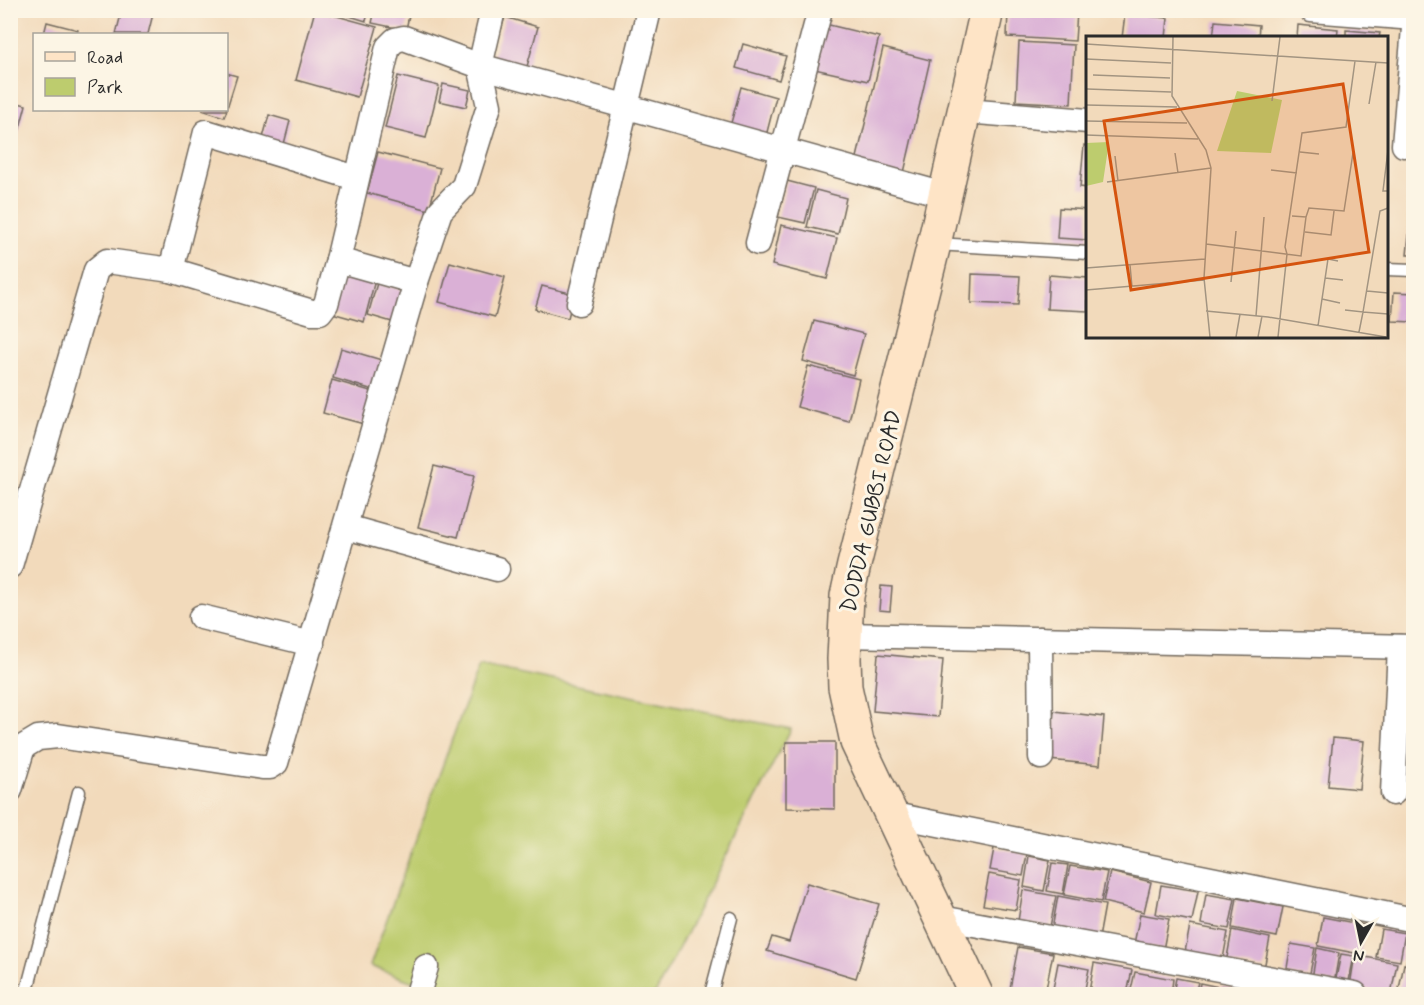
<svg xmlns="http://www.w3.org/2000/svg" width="1424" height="1005" font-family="Mynerve,sans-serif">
<rect width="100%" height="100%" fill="#fcf5e5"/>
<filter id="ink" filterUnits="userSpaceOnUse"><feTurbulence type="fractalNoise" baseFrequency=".0167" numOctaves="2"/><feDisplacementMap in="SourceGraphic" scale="12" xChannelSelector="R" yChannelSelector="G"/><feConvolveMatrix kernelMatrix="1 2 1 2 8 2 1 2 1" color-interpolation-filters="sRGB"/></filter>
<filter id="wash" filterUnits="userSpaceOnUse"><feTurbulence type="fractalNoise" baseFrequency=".008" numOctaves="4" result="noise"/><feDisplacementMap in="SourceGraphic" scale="24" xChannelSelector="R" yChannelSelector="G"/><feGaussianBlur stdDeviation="1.35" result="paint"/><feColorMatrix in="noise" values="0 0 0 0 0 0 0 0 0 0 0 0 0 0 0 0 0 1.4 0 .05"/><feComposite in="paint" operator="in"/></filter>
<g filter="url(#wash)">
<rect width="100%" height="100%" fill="#f2dabb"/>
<path fill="#bdcc6e" stroke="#747c4c" stroke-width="1.5" d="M 479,665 L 791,729 L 655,994 L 446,994 L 370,966 Z"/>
<g id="blocks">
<g fill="#dab0d6">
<path d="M 122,10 L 154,10 L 148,34 L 116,34 Z"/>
<path d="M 315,10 L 377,27 L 357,97 L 296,80 Z"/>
<path d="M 330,10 L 369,10 L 366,21 Z"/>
<path d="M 375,10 L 410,10 L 406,30 L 372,23 Z"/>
<path d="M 1008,10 L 1077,12 L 1075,41 L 1007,37 Z"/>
<path d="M 1125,14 L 1168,18 L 1166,38 L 1122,38 Z"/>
<path d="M 505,17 L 538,27 L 526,70 L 492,60 Z"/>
<path d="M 1215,21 L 1259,25 L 1258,38 L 1213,38 Z"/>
<path d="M 47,22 L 78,30 L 77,34 L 44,34 Z"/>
<path d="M 821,23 L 879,37 L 868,81 L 810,68 Z"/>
<path d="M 1298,25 L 1338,29 L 1337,38 L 1297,38 Z"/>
<path d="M 1346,30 L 1380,33 L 1379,38 L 1346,38 Z"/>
<path d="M 1019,42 L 1074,45 L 1071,104 L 1016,101 Z"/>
<path d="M 743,44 L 786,56 L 779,80 L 736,68 Z"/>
<path d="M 883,48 L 930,60 L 903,177 L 855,166 Z"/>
<path d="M 226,73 L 237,76 L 227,108 L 226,108 Z"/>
<path d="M 398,76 L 439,86 L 426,138 L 385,128 Z"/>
<path d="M 443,84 L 470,90 L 466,107 L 439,101 Z"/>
<path d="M 741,87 L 776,97 L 765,140 L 729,130 Z"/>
<path d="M 10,101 L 26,105 L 13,154 L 10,153 Z"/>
<path d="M 202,110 L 227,110 L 224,117 Z"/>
<path d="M 269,115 L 290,121 L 284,144 L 263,138 Z"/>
<path d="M 1084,145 L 1088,146 L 1088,188 L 1080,187 Z"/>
<path d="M 378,152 L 440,168 L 429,210 L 367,193 Z"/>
<path d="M 787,181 L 814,188 L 805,223 L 778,217 Z"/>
<path d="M 816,190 L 846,198 L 838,234 L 807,227 Z"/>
<path d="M 1059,208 L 1088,210 L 1088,240 L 1057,238 Z"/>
<path d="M 781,225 L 837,238 L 827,279 L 772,265 Z"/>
<path d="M 1410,225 L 1414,226 L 1414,255 L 1407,255 Z"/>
<path d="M 450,262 L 505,277 L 495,317 L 439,302 Z"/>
<path d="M 343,272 L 375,280 L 364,322 L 332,313 Z"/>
<path d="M 972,274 L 1020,276 L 1018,305 L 971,303 Z"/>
<path d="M 1049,275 L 1088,278 L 1088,311 L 1047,309 Z"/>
<path d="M 377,283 L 407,291 L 399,324 L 368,315 Z"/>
<path d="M 542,286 L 574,294 L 568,318 L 535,309 Z"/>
<path d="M 1394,292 L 1414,293 L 1414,322 L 1392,321 Z"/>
<path d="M 814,321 L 864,334 L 853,375 L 803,361 Z"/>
<path d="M 341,348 L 385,361 L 377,391 L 333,378 Z"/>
<path d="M 808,366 L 859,379 L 849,421 L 797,407 Z"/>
<path d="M 332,380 L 374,392 L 364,424 L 323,413 Z"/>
<path d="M 434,466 L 474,476 L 458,537 L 418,527 Z"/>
<path d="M 881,586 L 892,587 L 890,611 L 879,610 Z"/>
<path d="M 878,654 L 943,660 L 938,717 L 873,711 Z"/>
<path d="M 1054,711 L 1104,717 L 1100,765 L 1049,760 Z"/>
<path d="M 1333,738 L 1364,741 L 1359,789 L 1328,786 Z"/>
<path d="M 786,742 L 835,742 L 835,809 L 786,808 Z"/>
<path d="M 994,848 L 1027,854 L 1023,876 L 990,870 Z"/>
<path d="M 1029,856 L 1050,860 L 1044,891 L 1024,887 Z"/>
<path d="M 1052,863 L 1068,865 L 1063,894 L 1047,891 Z"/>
<path d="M 1070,866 L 1107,872 L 1101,902 L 1064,895 Z"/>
<path d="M 1110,872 L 1151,882 L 1144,912 L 1103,902 Z"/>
<path d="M 989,874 L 1021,880 L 1016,910 L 983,905 Z"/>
<path d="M 807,883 L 879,904 L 856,978 L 767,951 L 772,937 L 789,942 Z"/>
<path d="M 1161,885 L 1198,891 L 1192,921 L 1156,914 Z"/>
<path d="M 1023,890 L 1056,896 L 1050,927 L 1018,921 Z"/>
<path d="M 1206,894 L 1235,899 L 1229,929 L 1201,924 Z"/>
<path d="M 1058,896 L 1105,905 L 1099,938 L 1052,929 Z"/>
<path d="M 1237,898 L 1283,907 L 1277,937 L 1232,928 Z"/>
<path d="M 1140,914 L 1169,919 L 1163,950 L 1134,944 Z"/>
<path d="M 1323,917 L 1365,925 L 1360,954 L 1318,946 Z"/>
<path d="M 1190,925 L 1228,932 L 1223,959 L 1185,952 Z"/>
<path d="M 1381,929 L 1405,933 L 1400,961 L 1376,957 Z"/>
<path d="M 1232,930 L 1270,938 L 1264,969 L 1226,963 Z"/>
<path d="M 1412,935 L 1414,936 L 1414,964 L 1406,963 Z"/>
<path d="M 1291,944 L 1315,948 L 1309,978 L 1286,974 Z"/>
<path d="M 1018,947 L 1053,953 L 1045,994 L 1009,994 Z"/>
<path d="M 1317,948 L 1339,953 L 1334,983 L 1312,979 Z"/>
<path d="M 1341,954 L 1354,956 L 1348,986 L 1335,983 Z"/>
<path d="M 1355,955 L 1397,963 L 1391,994 L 1350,986 Z"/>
<path d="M 1058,963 L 1089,969 L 1084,994 L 1052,994 Z"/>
<path d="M 1094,963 L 1132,970 L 1127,994 L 1089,992 Z"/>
<path d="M 1404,964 L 1414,966 L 1414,994 L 1398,994 Z"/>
<path d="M 1135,972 L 1173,979 L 1171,994 L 1130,994 Z"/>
<path d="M 1176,978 L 1198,982 L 1195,994 L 1173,994 Z"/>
<path d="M 1200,983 L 1219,987 L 1218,994 L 1198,994 Z"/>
<path d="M 1221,986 L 1258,993 L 1258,994 L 1219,994 Z"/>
</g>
</g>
</g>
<g filter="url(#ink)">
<use href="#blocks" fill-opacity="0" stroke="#71685d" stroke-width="1.5"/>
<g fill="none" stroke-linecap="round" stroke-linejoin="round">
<g stroke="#71685d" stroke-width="15">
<g id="service">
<path d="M 936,244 L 1088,253"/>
<path d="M 1386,269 L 1414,270"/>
<path d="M 26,994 L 79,792"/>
<path d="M 711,994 L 731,918"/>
</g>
</g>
<g stroke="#71685d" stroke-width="27">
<g id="minor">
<path d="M 1311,10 L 1414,18"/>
<path d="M 965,111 L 1088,121"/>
<path d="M 1404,145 L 1414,28"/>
<path d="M 758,243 L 820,10"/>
<path d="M 338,260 L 388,47 L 395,40 L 404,38 L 480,66 L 945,195"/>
<path d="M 171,270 L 206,132 L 356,178"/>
<path d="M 579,303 L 649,10"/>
<path d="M 346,527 L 497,569"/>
<path d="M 10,566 L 96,270 L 107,261 L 171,270 L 312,312 L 320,312 L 326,304 L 338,260 L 416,282"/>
<path d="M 201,617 L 312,644"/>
<path d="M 844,635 L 1414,647"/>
<path d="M 1040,639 L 1041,757"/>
<path d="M 10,790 L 23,747 L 38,738 L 58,736 L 262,767 L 270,767 L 276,763 L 416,282 L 440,211 L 464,186 L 489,106 L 480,66 L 493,10"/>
<path d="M 1393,793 L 1400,647"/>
<path d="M 894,815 L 1414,920"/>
<path d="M 941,918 L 1355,994"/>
<path d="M 418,994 L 426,967"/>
</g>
</g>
<g stroke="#71685d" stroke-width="36">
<path id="secondary" d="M 976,994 L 857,742 L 845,687 L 844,659 L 847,596 L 854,565 L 934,244 L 987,10"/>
</g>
<use href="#service" stroke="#fff" stroke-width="12"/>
<use href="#minor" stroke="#fff" stroke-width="24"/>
<use href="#secondary" stroke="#fee4c6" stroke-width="33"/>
</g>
</g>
<g text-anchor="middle" stroke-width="6" stroke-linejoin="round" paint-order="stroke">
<g font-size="22" fill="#2b2b2b" stroke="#fcf5e5">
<text transform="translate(870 511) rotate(-77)" y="8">DODDA GUBBI ROAD</text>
</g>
</g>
<g transform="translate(1086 36)">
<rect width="302" height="302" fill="#f2dabb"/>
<path d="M 151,55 L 196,64 L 185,117 L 131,115 ZM 23,106 L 17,146 L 0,150 L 0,107 Z" fill="#bdcc6e"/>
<path fill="none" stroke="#a29481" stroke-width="1.5" d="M 87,1 L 86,60 L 120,114 L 125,132 L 118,242 L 124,301M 0,8 L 302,27M 0,23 L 85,27M 7,39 L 84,42M 1,53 L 85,56M 186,65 L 194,1M 283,68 L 290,26M 0,69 L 91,71M 0,85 L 101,87M 0,99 L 112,103M 302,114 L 297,155 L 302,155M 214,116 L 233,118M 89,117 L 92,137M 29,120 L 32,145M 185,134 L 211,137M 21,146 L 125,132M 206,180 L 220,181 L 223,172 L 258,175 L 267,117M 219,196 L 245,199 L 248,175M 120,208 L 215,220 L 220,181M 44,229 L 46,251M 0,232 L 119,223M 239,242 L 257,244M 145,246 L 150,195M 0,254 L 118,244M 281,255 L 302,257M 236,263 L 254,267M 259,274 L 277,276 L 294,175 L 302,172M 120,275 L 182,281 L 300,301M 170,280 L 178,181M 232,290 L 242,223 L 252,225M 273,296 L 277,276 L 302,278M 150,301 L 154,278M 172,301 L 176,280M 192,301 L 201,218 L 199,211 L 216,97 L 260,91 L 269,25"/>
<path fill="#d5540f" fill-opacity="0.15" stroke="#d5540f" stroke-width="3" d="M 257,48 L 283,216 L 45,254 L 18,85 Z"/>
<rect width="302" height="302" fill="none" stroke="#2b2b2b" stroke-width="3"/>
</g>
<rect width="1424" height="1005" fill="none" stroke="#fcf5e5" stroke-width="36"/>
<rect x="33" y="33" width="195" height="78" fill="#fcf5e5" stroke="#a8a49b" stroke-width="1.5"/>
<rect x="45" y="52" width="30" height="9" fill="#fee4c6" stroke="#a8a49b" stroke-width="1.5"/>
<text x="87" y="63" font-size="18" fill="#2b2b2b">Road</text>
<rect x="45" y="78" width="30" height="18" fill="#bdcc6e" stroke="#a8a49b" stroke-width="1.5"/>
<text x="87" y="93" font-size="18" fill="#2b2b2b">Park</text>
<g transform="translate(1361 942) rotate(189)" stroke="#fcf5e5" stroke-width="4.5" paint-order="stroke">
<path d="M0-4.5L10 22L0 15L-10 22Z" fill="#2b2b2b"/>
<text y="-9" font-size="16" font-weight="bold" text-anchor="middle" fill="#2b2b2b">N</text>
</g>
</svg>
